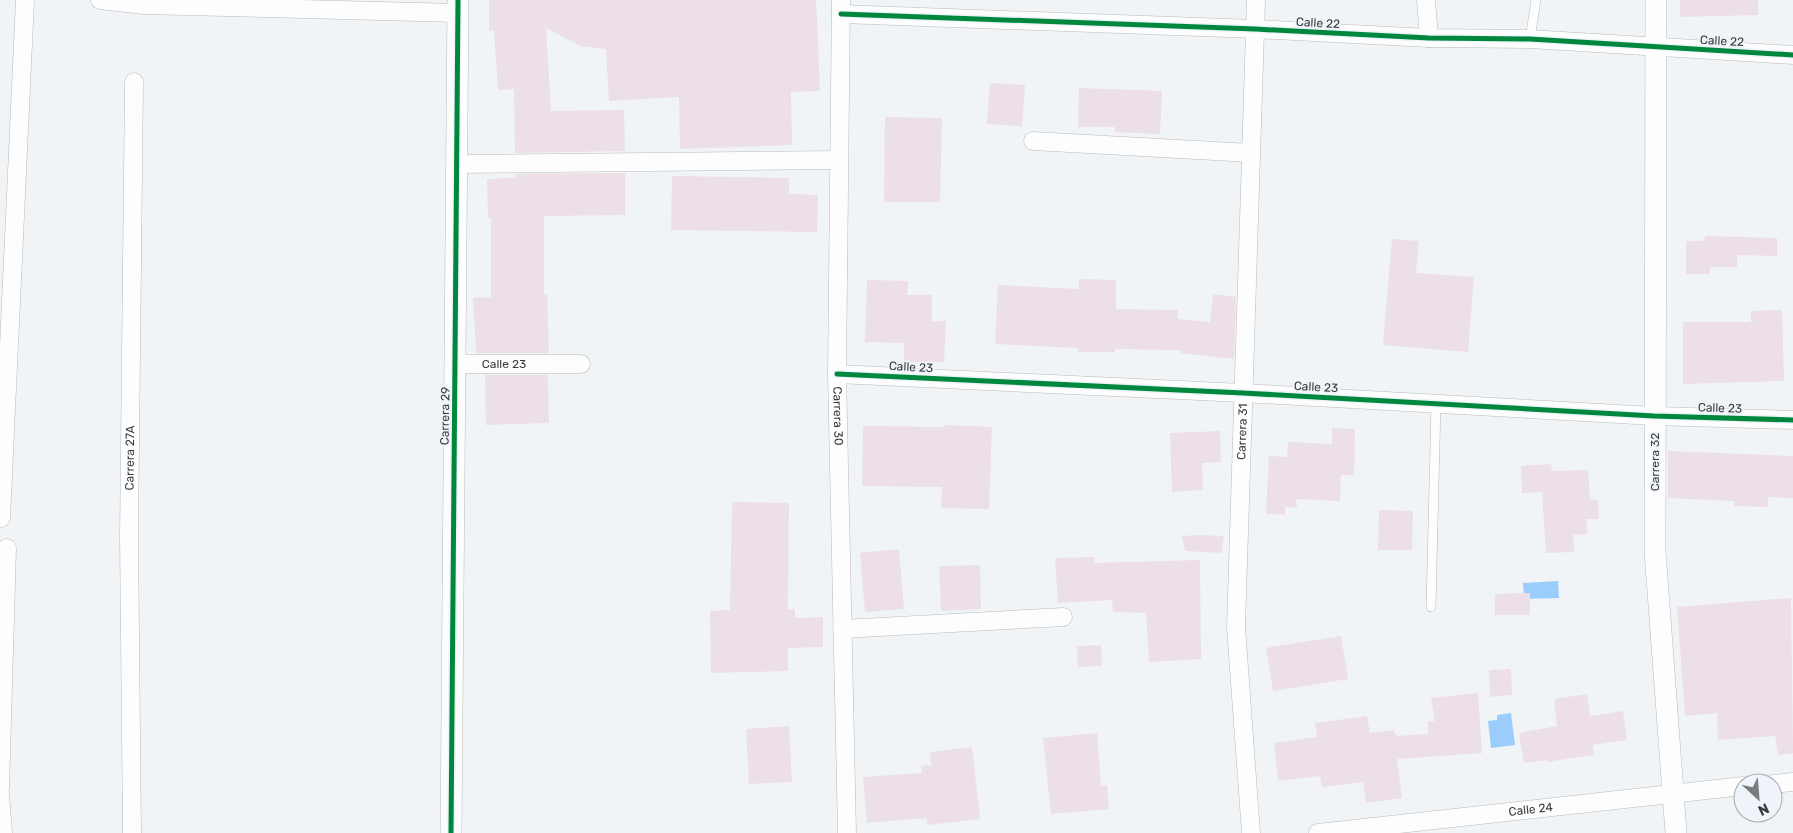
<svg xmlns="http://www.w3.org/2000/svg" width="1793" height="833" font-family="Rubik,sans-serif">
<rect width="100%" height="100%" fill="#f1f4f6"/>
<g fill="#9acdfc">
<path d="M 1558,581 L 1559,598 L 1524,599 L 1523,583 Z"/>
<path d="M 1511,713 L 1515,745 L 1491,748 L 1488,721 L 1497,720 L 1497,715 Z"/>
</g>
<g fill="#ecdfe7">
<path d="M 489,0 L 816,0 L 820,91 L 791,92 L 792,145 L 680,149 L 679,97 L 609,101 L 606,49 L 580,46 L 546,28 L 551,111 L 624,110 L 625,151 L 515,153 L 514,89 L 498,90 L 494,31 L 489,31 Z"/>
<path d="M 1680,0 L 1758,0 L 1758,15 L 1680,17 Z"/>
<path d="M 990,83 L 1025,85 L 1022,126 L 987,124 Z"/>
<path d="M 1079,88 L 1162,91 L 1160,134 L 1115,132 L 1115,127 L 1078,127 Z"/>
<path d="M 885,117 L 942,118 L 940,202 L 884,202 Z"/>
<path d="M 625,173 L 625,215 L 544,216 L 544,295 L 547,294 L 549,353 L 476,353 L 473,298 L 491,297 L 491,218 L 488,218 L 487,179 L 515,178 L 515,174 Z"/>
<path d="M 672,176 L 789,178 L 789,194 L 818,195 L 817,232 L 671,230 Z"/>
<path d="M 1706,236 L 1777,238 L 1777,256 L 1737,255 L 1737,267 L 1710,267 L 1710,274 L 1686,274 L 1686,241 L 1703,241 Z"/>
<path d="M 1392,239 L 1419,241 L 1416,273 L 1474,277 L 1468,352 L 1383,345 Z"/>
<path d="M 1079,279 L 1116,280 L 1116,309 L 1178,310 L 1178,319 L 1210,322 L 1213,294 L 1236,297 L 1234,359 L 1181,353 L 1181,350 L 1115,349 L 1115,352 L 1078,352 L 1078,348 L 995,344 L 998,285 L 1079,289 Z"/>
<path d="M 867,280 L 908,281 L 907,295 L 932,295 L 932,321 L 946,321 L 944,362 L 904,362 L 904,343 L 865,342 Z"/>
<path d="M 1782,310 L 1784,381 L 1683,384 L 1683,322 L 1751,322 L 1751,311 Z"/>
<path d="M 485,375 L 548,375 L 549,423 L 486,425 Z"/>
<path d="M 944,425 L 992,427 L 989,509 L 941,508 L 942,487 L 862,486 L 863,426 L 944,427 Z"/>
<path d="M 1332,428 L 1355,429 L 1354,475 L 1341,475 L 1340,501 L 1296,499 L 1297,508 L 1285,507 L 1285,515 L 1266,514 L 1269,456 L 1287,457 L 1288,442 L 1332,444 Z"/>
<path d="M 1220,431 L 1221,462 L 1202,463 L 1203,490 L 1172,492 L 1170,433 Z"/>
<path d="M 1668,451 L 1793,456 L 1793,498 L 1768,497 L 1768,507 L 1734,506 L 1734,501 L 1668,498 Z"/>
<path d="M 1551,464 L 1552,471 L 1588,470 L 1590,499 L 1598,500 L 1599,519 L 1586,519 L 1587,534 L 1573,535 L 1574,552 L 1546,553 L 1542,492 L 1522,493 L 1521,466 Z"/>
<path d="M 732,502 L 789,503 L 788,609 L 795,609 L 795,618 L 823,617 L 823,647 L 788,648 L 788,671 L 711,673 L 710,611 L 730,610 Z"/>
<path d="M 1379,510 L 1413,511 L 1412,550 L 1378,550 Z"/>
<path d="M 1200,535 L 1224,536 L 1221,553 L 1185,551 L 1182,536 Z"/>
<path d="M 899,549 L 904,609 L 865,612 L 860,553 Z"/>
<path d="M 1094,557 L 1094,563 L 1200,560 L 1201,659 L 1149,662 L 1146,613 L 1113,612 L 1112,600 L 1058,603 L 1055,558 Z"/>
<path d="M 980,565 L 981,609 L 941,611 L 939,566 Z"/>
<path d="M 1530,593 L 1530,615 L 1495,615 L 1495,594 Z"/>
<path d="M 1791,598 L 1793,753 L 1778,755 L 1775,736 L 1718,740 L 1717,713 L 1685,716 L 1677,607 Z"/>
<path d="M 1341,636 L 1348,679 L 1273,691 L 1266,648 Z"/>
<path d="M 1101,645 L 1102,666 L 1078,667 L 1077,646 Z"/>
<path d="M 1511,669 L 1512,695 L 1490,697 L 1489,670 Z"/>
<path d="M 1478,693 L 1482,753 L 1397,759 L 1402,798 L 1366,803 L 1363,782 L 1322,787 L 1320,776 L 1278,781 L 1274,743 L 1317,737 L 1315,723 L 1367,716 L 1370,733 L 1393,730 L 1396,736 L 1428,734 L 1428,721 L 1435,721 L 1431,698 Z"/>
<path d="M 1587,694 L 1590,716 L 1623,711 L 1627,740 L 1593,745 L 1594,755 L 1547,762 L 1547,760 L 1524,763 L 1519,733 L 1557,726 L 1554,699 Z"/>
<path d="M 789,726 L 792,782 L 749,784 L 746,729 Z"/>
<path d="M 1097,733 L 1101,786 L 1107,785 L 1109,809 L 1051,814 L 1043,738 Z"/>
<path d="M 972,747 L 980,819 L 927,825 L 927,818 L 867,823 L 863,777 L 922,773 L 921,766 L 931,765 L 930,752 Z"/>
</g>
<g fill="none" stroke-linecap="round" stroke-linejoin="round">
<g stroke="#b8babc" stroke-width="10">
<g id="service">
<path d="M 1530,39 L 1536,0"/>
<path d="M 1431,607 L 1436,404"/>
</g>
</g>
<g stroke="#b8babc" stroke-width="19">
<g id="minor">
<path d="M 100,0 L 144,5 L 458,13"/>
<path id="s1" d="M 841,0 L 837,374 L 847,833"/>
<path d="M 1426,0 L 1429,38"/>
<path d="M 841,14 L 1255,29 L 1429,38 L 1530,39 L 1793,55"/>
<path d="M 1033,141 L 1251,153"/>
<path d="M 457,164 L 838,160"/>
<path id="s2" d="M 456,364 L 581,364"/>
<path d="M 837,374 L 1243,393 L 1654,416 L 1793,420"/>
<path d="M 1,518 L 25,0"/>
<path d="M 842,629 L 1063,617"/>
<path d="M 1773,784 L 1793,782"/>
<path d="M 0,789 L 7,548"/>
<path d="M 0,795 L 3,833"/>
<path id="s3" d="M 132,833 L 129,537 L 134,82"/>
<path id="s4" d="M 1251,833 L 1236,627 L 1256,0"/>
<path id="s5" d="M 1318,833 L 1743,786"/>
</g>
</g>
<g stroke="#b8babc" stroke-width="22">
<g id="tertiary">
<path d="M 1656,0 L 1655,551 L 1676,833"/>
<path d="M 451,833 L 458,0"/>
</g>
</g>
<use href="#service" stroke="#fdfdfe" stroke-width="9"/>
<use href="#minor" stroke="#fdfdfe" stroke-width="18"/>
<use href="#tertiary" stroke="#fdfdfe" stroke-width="21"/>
<g stroke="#eef4f9" stroke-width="8">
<g id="cycleway">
<path d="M 841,14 L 1255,29 L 1429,38 L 1530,39 L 1793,55"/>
<path d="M 837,374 L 1243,393 L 1654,416 L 1793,420"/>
<path d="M 451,833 L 458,0"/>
</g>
</g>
<use href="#cycleway" stroke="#00873e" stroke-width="5"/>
</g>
<g text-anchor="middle" stroke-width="4" stroke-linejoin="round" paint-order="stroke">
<g font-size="12" fill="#393b3d" stroke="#eef4f9">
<text transform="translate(1318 23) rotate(3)" y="4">Calle 22</text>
<text transform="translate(1722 41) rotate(3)" y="4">Calle 22</text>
<text dy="4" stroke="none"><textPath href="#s2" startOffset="48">Calle 23</textPath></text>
<text transform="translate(911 367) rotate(3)" y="4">Calle 23</text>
<text transform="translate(1316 387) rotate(3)" y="4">Calle 23</text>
<text transform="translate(1720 408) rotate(2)" y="4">Calle 23</text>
<text transform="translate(445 416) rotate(-89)" y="4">Carrera 29</text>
<text dy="4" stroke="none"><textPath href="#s1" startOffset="416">Carrera 30</textPath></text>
<text dy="4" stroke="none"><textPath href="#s4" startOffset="402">Carrera 31</textPath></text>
<text dy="4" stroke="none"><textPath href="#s3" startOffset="375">Carrera 27A</textPath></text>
<text transform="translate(1655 462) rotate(-90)" y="4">Carrera 32</text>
<text dy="4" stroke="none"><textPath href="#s5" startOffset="214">Calle 24</textPath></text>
</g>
</g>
<g transform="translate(1758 798) rotate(154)"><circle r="24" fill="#eef4f9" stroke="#a6aaae"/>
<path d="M0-4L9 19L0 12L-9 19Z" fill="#797c7e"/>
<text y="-8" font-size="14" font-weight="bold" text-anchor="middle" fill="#393b3d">N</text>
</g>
</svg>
